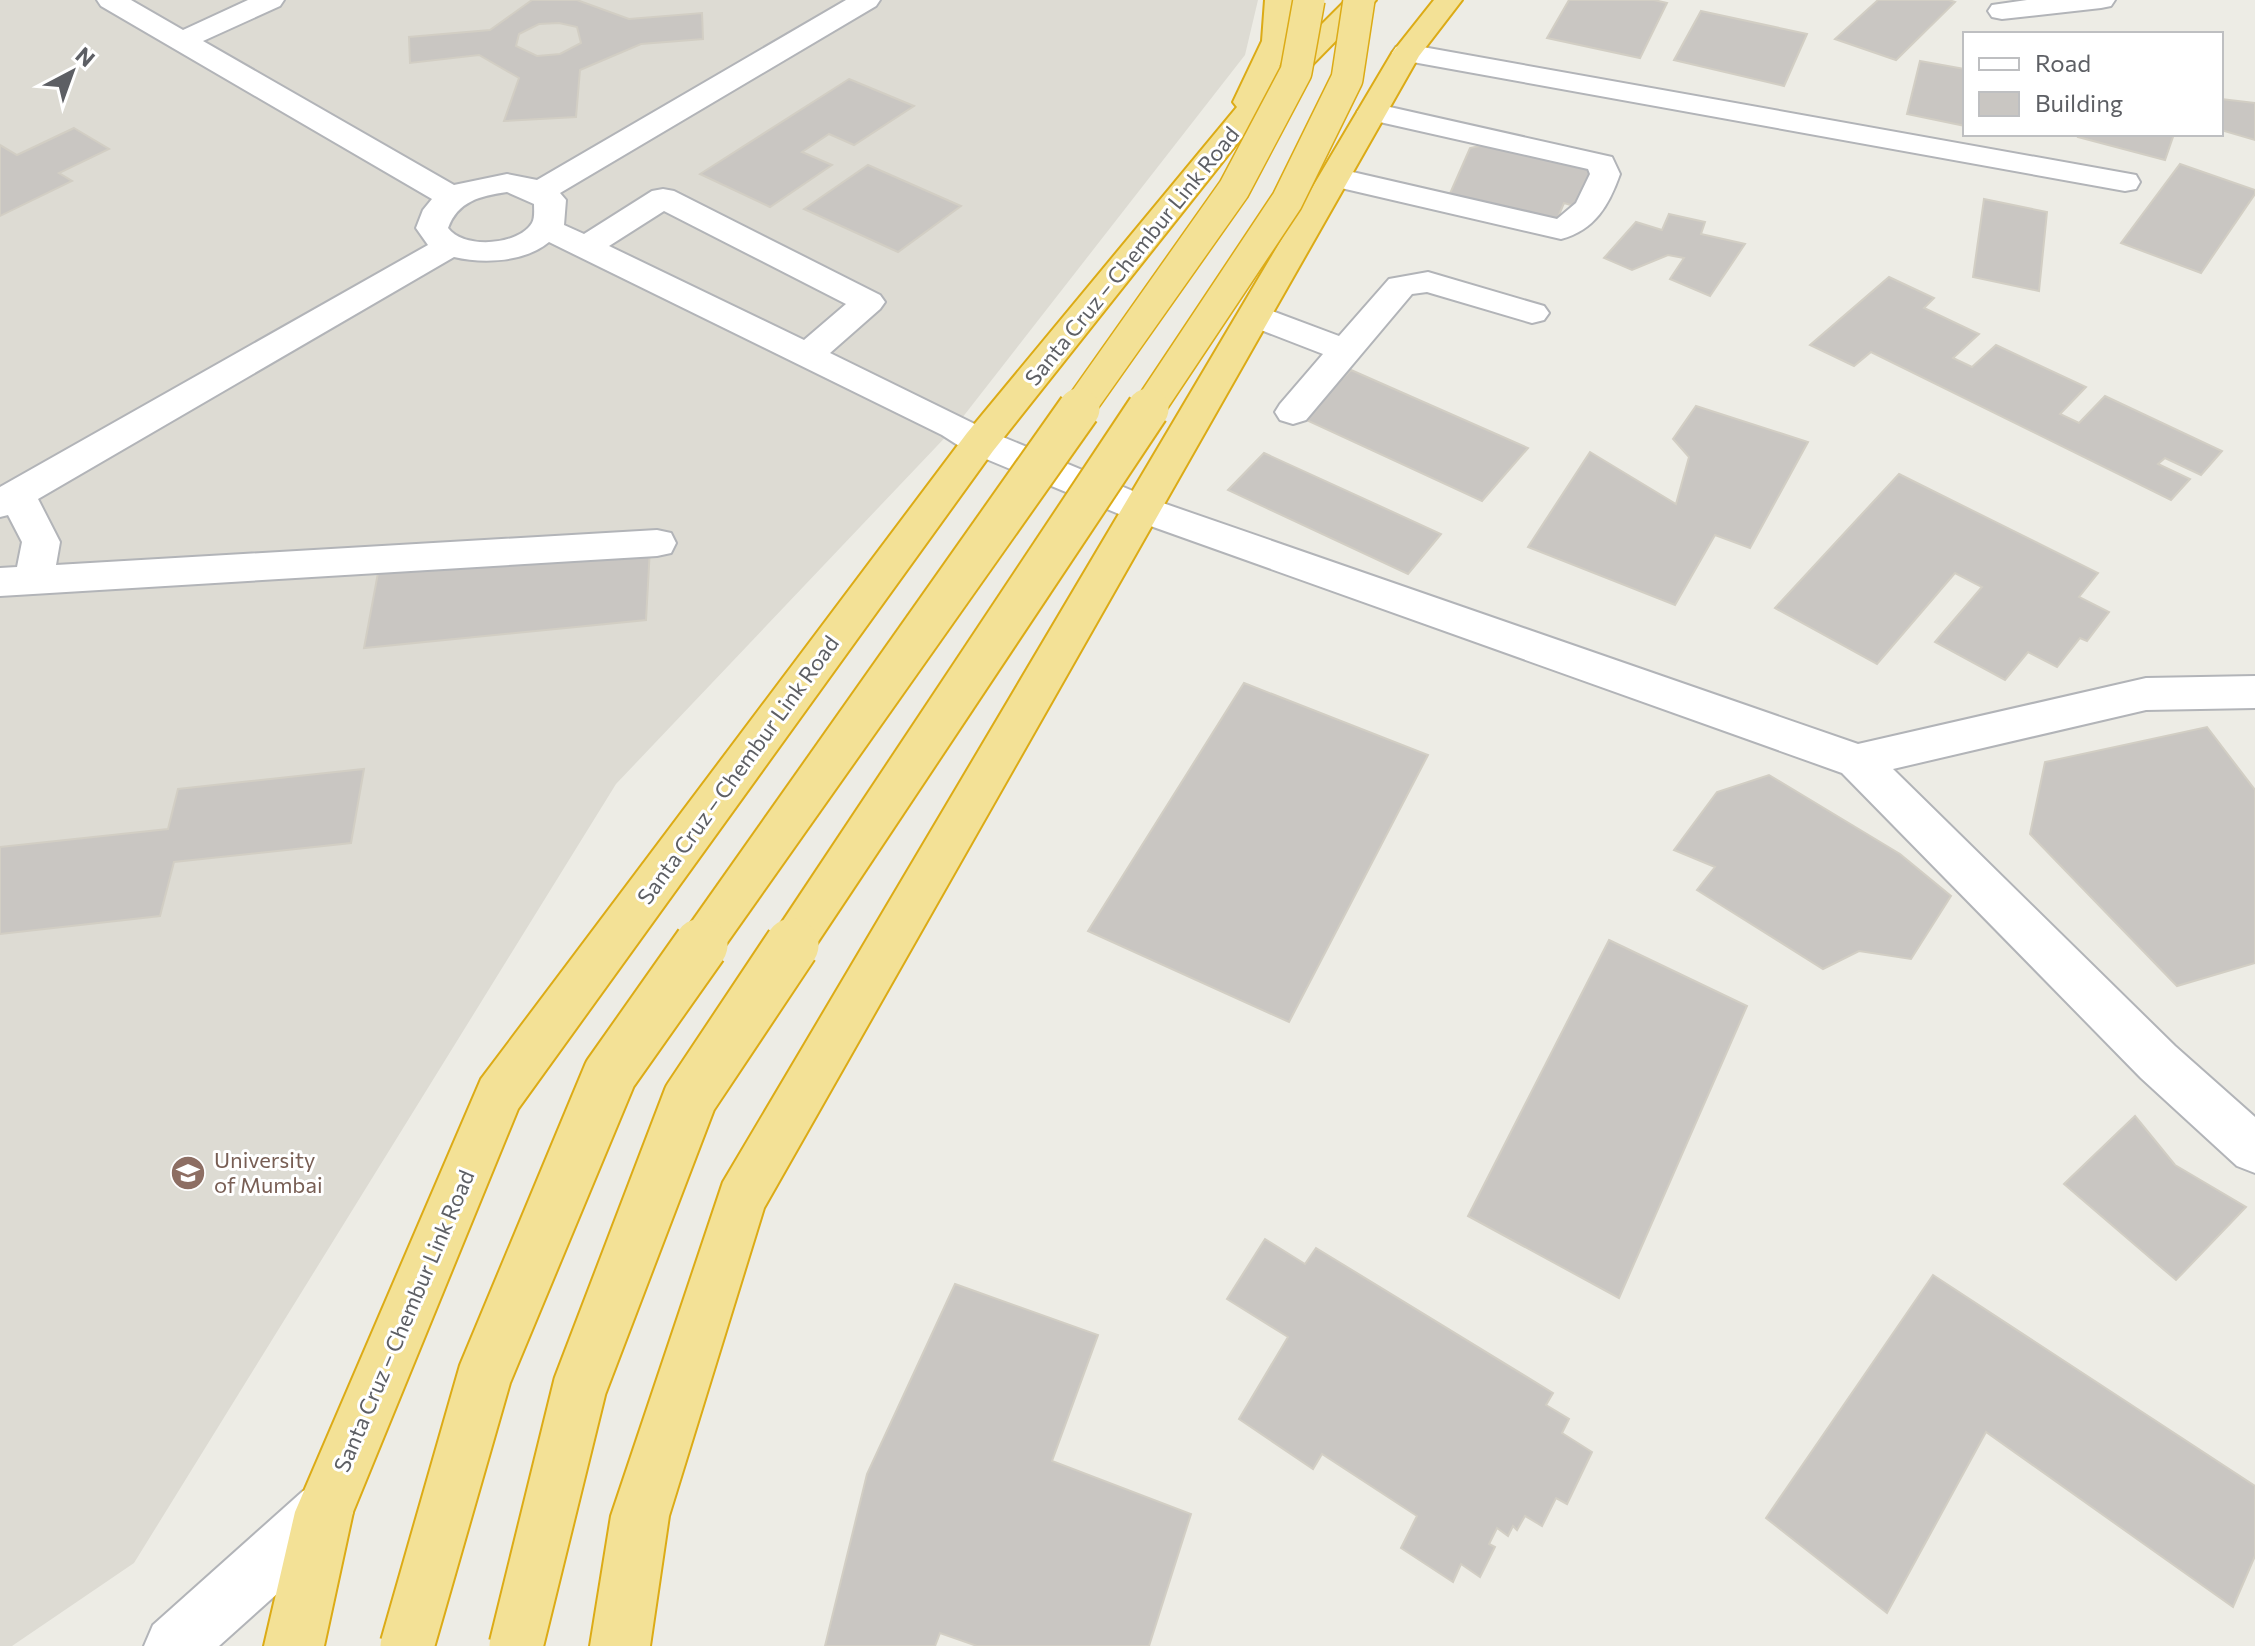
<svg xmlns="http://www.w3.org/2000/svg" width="2255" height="1646" font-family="Commissioner,sans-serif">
<rect width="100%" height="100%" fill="#edece5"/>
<path fill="#dddbd3" d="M 0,0 L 1258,0 L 1245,55 L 955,427 L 616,784 L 134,1563 L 12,1646 L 0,1646 Z"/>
<g fill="#c9c6c2" stroke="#d2cec4" stroke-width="2" fill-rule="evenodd">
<path d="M 532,0 L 577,0 L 629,19 L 702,13 L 703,39 L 641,44 L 580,70 L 576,117 L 504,121 L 519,78 L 479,55 L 410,63 L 409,37 L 490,30 ZM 559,23 L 577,27 L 581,43 L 560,54 L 537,56 L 516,46 L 519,34 L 539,24 Z"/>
<path d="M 1569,0 L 1654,0 L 1667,3 L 1640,58 L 1547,38 Z"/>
<path d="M 1878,0 L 1949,0 L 1955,2 L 1896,60 L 1835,39 Z"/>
<path d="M 1701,11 L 1807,34 L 1784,86 L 1674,60 Z"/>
<path d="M 1920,61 L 1965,69 L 1965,126 L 1907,114 Z"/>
<path d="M 849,79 L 914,106 L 854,145 L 829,134 L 802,152 L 832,165 L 770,207 L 700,174 Z"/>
<path d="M 2221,99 L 2255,103 L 2255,140 L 2221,130 Z"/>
<path d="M 74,128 L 109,149 L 59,173 L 72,181 L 0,216 L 0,145 L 17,155 Z"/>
<path d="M 2079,134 L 2174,134 L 2165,160 L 2078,137 Z"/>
<path d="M 1493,143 L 1596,168 L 1581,208 L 1564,203 L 1556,222 L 1448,198 L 1470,148 Z"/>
<path d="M 2180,164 L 2255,190 L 2255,194 L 2201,273 L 2121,243 Z"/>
<path d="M 868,165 L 961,206 L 898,252 L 804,209 Z"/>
<path d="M 1984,199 L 2047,212 L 2039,291 L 1973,277 Z"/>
<path d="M 1669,214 L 1705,222 L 1701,234 L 1745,244 L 1710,296 L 1670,279 L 1684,258 L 1668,255 L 1632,270 L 1604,258 L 1636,222 L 1662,230 Z"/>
<path d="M 1889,277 L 1934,298 L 1924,308 L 1979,334 L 1953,358 L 1972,367 L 1996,345 L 2086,387 L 2060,414 L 2079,423 L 2105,396 L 2222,451 L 2201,475 L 2165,458 L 2158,464 L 2190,479 L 2171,500 L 1871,352 L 1854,366 L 1810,345 Z"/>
<path d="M 1351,370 L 1528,448 L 1482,501 L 1302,418 Z"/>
<path d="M 1696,406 L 1808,442 L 1750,548 L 1715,535 L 1675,605 L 1528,547 L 1590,452 L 1676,504 L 1689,457 L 1673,439 Z"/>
<path d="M 1264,453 L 1441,534 L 1408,574 L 1228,490 Z"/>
<path d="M 1899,474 L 2098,573 L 2079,597 L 2109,612 L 2087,641 L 2080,638 L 2057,667 L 2028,652 L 2005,680 L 1935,642 L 1982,587 L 1955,573 L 1877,664 L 1775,608 Z"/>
<path d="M 650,548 L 646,620 L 364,648 L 378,573 Z"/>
<path d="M 1244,683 L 1428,755 L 1289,1022 L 1088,931 Z"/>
<path d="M 2207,727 L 2255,790 L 2255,963 L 2177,986 L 2030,834 L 2045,762 Z"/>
<path d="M 364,769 L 351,843 L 174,862 L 160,916 L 0,934 L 0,847 L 168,829 L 178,789 Z"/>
<path d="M 1769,775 L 1900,854 L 1951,896 L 1911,959 L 1859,951 L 1823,969 L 1697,890 L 1715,867 L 1674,850 L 1717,792 Z"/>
<path d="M 1609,940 L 1747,1006 L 1619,1298 L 1468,1216 Z"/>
<path d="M 2135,1116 L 2175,1165 L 2246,1207 L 2176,1280 L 2064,1184 Z"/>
<path d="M 1265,1239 L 1305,1264 L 1316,1248 L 1553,1393 L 1546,1405 L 1569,1419 L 1562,1433 L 1592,1452 L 1567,1504 L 1556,1498 L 1542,1526 L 1525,1516 L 1517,1530 L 1513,1526 L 1508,1536 L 1497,1528 L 1489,1544 L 1495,1547 L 1480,1577 L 1461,1564 L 1453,1582 L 1401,1548 L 1417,1516 L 1322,1454 L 1313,1469 L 1239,1419 L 1288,1337 L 1227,1299 Z"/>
<path d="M 1933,1275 L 2255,1486 L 2255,1556 L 2233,1607 L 1986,1432 L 1887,1613 L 1766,1518 Z"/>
<path d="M 955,1284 L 1098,1335 L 1052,1461 L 1191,1514 L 1149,1646 L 977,1646 L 940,1633 L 935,1646 L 825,1646 L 867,1474 Z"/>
</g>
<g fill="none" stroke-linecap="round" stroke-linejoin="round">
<g stroke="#b2b4b8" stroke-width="4">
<g id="minor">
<path d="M 97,0 L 131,0 L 183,30 L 248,0 L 284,0 L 280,6 L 203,41 L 454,185 L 507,174 L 537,180 L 846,0 L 880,0 L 876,6 L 560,193 L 566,200 L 564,225 L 584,234 L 652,191 L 663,189 L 674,191 L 880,295 L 885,302 L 880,309 L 830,353 L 993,433 L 1157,501 L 1858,744 L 2146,678 L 2255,676 L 2255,708 L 2146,710 L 1893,769 L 2175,1046 L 2255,1117 L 2255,1173 L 2237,1166 L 2141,1078 L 1842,773 L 1131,519 L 967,451 L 942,435 L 549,242 C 525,262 484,264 454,257 L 38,499 L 60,542 L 56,565 L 657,530 L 671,533 L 676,543 L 671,553 L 657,556 L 0,596 L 0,568 L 17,567 L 22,542 L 8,515 L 0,517 L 0,487 L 428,245 L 416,228 L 423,210 L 432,199 L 101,6 ZM 507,192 L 534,204 C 534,210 535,218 532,223 C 518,246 463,249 448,228 C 458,201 480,196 507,192 ZM 664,211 L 846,304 L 804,340 L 609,246 Z"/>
<path d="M 2027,0 L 2115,0 L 2111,6 L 2101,8 L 2002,19 L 1992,17 L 1988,11 L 1992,5 Z"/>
<path d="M 1406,44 L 2125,173 L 2136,175 L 2140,182 L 2136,189 L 2125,191 L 1396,59 L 1392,53 L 1396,47 Z"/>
<path d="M 1372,103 L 1612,157 L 1620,174 C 1609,205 1595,230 1561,239 L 1324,184 L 1320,177 L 1324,170 L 1335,168 L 1557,219 L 1576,203 L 1590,174 L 1588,169 L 1362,118 L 1357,112 L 1362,106 Z"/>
<path d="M 1428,272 L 1544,306 L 1549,313 L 1544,320 L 1532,323 L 1427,292 L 1412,294 L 1306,420 L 1293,424 L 1280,420 L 1275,412 L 1280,404 L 1323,354 L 1243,323 L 1238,316 L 1243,309 L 1255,306 L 1267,309 L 1339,336 L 1389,279 Z"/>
<path d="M 324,1483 L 345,1491 L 353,1512 L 345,1533 L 219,1646 L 144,1646 L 153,1625 L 303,1491 Z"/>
</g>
</g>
<g stroke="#dcab16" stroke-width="4">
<g id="highway">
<path d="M 1265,0 L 1293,0 L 1290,41 L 1279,67 L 1346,0 L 1376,0 L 1247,131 L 993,451 L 518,1109 L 353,1512 L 324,1646 L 264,1646 L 295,1512 L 481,1079 L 967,433 L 1237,107 L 1233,102 L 1262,41 Z"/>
<path d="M 1434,0 L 1462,0 L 1419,56 L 764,1208 L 669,1516 L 650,1646 L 590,1646 L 611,1516 L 723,1182 L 1392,53 Z"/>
</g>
</g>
<use href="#minor" fill="#fff" fill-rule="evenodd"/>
<use href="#highway" fill="#f3e196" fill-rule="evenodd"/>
<g stroke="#dcab16" stroke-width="34" stroke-linecap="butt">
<g id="highway-bridge-far2">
<path d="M 1077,411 L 1234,189 L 1296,72 L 1309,0"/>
<path d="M 1147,411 L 1287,201 L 1347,79 L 1359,0"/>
</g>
</g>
<g stroke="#dcab16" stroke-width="45" stroke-linecap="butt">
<g id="highway-bridge-far1">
<path d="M 699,947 L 1079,409"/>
<path d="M 790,947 L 1148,409"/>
</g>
</g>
<g stroke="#dcab16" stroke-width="57" stroke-linecap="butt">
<g id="highway-bridge">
<path d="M 407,1646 L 485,1374 L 610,1074 L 701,945"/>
<path d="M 516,1646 L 580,1386 L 690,1098 L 792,945"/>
</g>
</g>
<use href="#highway-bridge-far2" stroke="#f3e196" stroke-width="31"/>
<use href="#highway-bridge-far1" stroke="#f3e196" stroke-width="41"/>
<use href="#highway-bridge" stroke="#f3e196" stroke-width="53"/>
</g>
<defs>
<g id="university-disc" transform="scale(1.8)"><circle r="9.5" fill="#8d6e63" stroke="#fff"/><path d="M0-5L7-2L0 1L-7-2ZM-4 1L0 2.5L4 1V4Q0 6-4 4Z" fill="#fff"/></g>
</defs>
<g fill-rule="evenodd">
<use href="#university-disc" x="188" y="1173"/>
</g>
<g text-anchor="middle" stroke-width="6" stroke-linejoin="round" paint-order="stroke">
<g font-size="22" fill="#5d5f64" stroke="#fff">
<text transform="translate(1132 256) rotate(-51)" y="8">Santa Cruz – Chembur Link Road</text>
<text transform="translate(738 770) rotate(-54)" y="8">Santa Cruz – Chembur Link Road</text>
<text transform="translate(404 1321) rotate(-67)" y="8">Santa Cruz – Chembur Link Road</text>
</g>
<g font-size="22" fill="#785e54" stroke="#fff" text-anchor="start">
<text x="214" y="1168">University<tspan x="214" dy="25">of Mumbai</tspan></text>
</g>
</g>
<rect x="1963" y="32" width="260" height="104" fill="#ffffff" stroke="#bebfc1" stroke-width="2"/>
<rect x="1979" y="58" width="40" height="12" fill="#ffffff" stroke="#bebfc1" stroke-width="2"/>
<text x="2035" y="72" font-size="24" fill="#5d5f64">Road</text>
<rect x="1979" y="92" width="40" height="24" fill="#c9c6c2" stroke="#bebfc1" stroke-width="2"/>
<text x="2035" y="112" font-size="24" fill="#5d5f64">Building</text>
<g transform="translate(72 72) rotate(41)" stroke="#ffffff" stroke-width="6" paint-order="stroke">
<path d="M0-6L14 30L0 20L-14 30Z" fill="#5d5f64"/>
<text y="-12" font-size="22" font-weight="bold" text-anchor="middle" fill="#5d5f64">N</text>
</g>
</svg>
